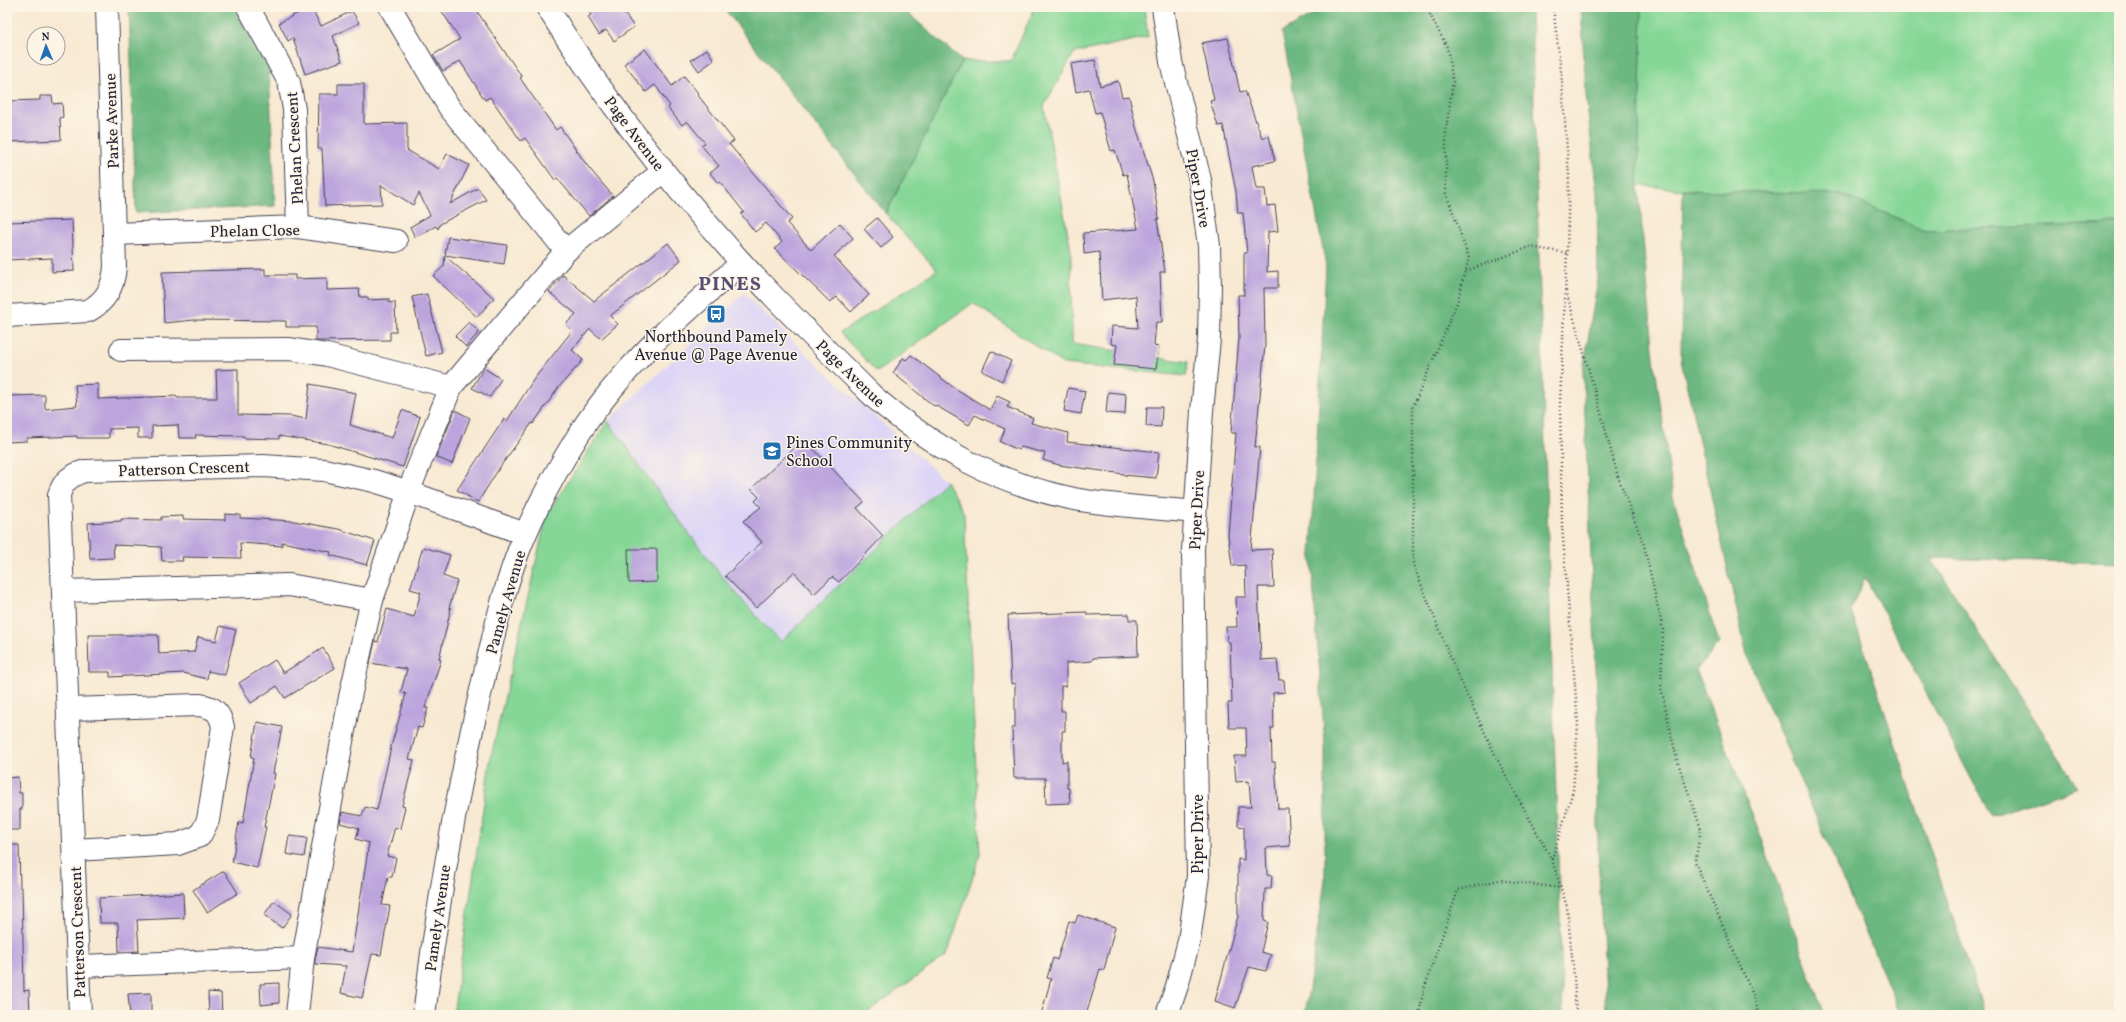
<svg xmlns="http://www.w3.org/2000/svg" width="2126" height="1022" font-family="Vollkorn,serif">
<rect width="100%" height="100%" fill="#fcf5e5"/>
<filter id="ink" filterUnits="userSpaceOnUse"><feTurbulence type="fractalNoise" baseFrequency=".025" numOctaves="2"/><feDisplacementMap in="SourceGraphic" scale="8" xChannelSelector="R" yChannelSelector="G"/><feConvolveMatrix kernelMatrix="1 2 1 2 8 2 1 2 1" color-interpolation-filters="sRGB"/></filter>
<filter id="wash" filterUnits="userSpaceOnUse"><feTurbulence type="fractalNoise" baseFrequency=".012" numOctaves="4" result="noise"/><feDisplacementMap in="SourceGraphic" scale="16" xChannelSelector="R" yChannelSelector="G"/><feGaussianBlur stdDeviation="0.9" result="paint"/><feColorMatrix in="noise" values="0 0 0 0 0 0 0 0 0 0 0 0 0 0 0 0 0 1.4 0 .05"/><feComposite in="paint" operator="in"/></filter>
<g filter="url(#wash)">
<rect width="100%" height="100%" fill="#f8e9d2"/>
<path fill="#ddd5f6" d="M 744,293 L 801,349 L 946,481 L 781,642 L 751,611 L 700,548 L 608,421 Z"/>
<g fill="#86d797" stroke="#547c69">
<path d="M 1035,7 L 1144,7 L 1148,37 L 1074,53 L 1044,106 L 1071,251 L 1072,344 L 1188,362 L 1186,376 L 1063,364 L 973,303 L 877,372 L 840,333 L 937,270 L 886,214 L 962,61 L 1011,61 Z"/>
<path d="M 1642,7 L 2119,7 L 2119,224 L 1925,230 L 1840,194 L 1683,190 L 1638,185 Z"/>
<path d="M 608,421 C 663,497 715,576 781,642 L 946,481 L 964,513 L 980,855 L 947,955 L 863,1015 L 453,1015 L 490,761 L 547,514 Z"/>
</g>
<g fill="#6cb880" stroke="#476d5e">
<path d="M 129,7 L 234,7 L 269,69 L 275,206 L 136,213 Z"/>
<path d="M 723,7 L 901,7 L 962,61 L 886,214 Z"/>
<path d="M 1326,7 L 1531,7 L 1563,1015 L 1305,1015 L 1325,881 L 1325,745 L 1311,556 L 1326,266 L 1282,32 Z"/>
<path d="M 1581,7 L 1642,7 L 1638,185 L 1654,358 L 1673,497 L 1719,643 L 1696,670 L 1760,834 L 1824,1015 L 1606,1015 L 1598,850 L 1598,717 L 1583,370 L 1598,278 L 1597,194 L 1586,95 Z"/>
<path d="M 1683,190 L 1840,194 L 1925,230 L 2119,224 L 2119,563 L 1931,558 L 2078,787 L 1991,816 L 1865,577 L 1851,610 L 1985,1015 L 1901,1015 L 1747,656 L 1681,360 Z"/>
</g>
<g id="blocks">
<g fill="#bca5dd">
<path d="M 309,7 L 311,7 L 321,26 L 352,11 L 359,23 L 333,36 L 342,61 L 305,74 L 293,38 L 288,41 L 279,23 Z"/>
<path d="M 439,7 L 474,7 L 522,77 L 520,78 L 556,130 L 560,127 L 589,168 L 613,196 L 589,216 L 557,178 L 555,180 L 525,138 L 521,141 L 490,97 L 485,100 L 460,61 L 443,71 L 433,55 L 460,39 Z"/>
<path d="M 586,7 L 620,7 L 634,27 L 614,41 L 606,30 L 599,35 L 588,17 L 591,15 Z"/>
<path d="M 1228,38 L 1240,92 L 1245,91 L 1262,138 L 1269,136 L 1275,161 L 1252,166 L 1256,189 L 1265,189 L 1267,206 L 1275,205 L 1278,231 L 1268,232 L 1267,272 L 1278,271 L 1278,288 L 1264,288 L 1265,345 L 1255,447 L 1260,447 L 1251,550 L 1272,549 L 1274,587 L 1258,587 L 1261,660 L 1277,659 L 1279,680 L 1284,680 L 1285,692 L 1273,693 L 1274,728 L 1271,728 L 1272,762 L 1275,762 L 1278,809 L 1288,809 L 1290,846 L 1266,848 L 1267,875 L 1272,876 L 1271,889 L 1265,889 L 1264,921 L 1268,922 L 1261,952 L 1271,955 L 1266,971 L 1249,967 L 1235,1008 L 1215,1001 L 1238,916 L 1238,859 L 1244,860 L 1244,827 L 1238,826 L 1238,807 L 1251,807 L 1249,781 L 1236,782 L 1234,756 L 1247,756 L 1246,728 L 1229,728 L 1228,703 L 1232,703 L 1230,642 L 1227,642 L 1226,627 L 1237,627 L 1236,597 L 1246,597 L 1245,565 L 1232,566 L 1228,535 L 1236,433 L 1231,433 L 1239,338 L 1238,295 L 1244,295 L 1244,253 L 1247,253 L 1243,213 L 1238,213 L 1236,192 L 1223,125 L 1218,126 L 1210,101 L 1214,100 L 1202,43 Z"/>
<path d="M 645,49 L 672,86 L 684,76 L 698,93 L 697,94 L 734,141 L 729,144 L 792,219 L 787,223 L 811,250 L 840,223 L 853,238 L 834,256 L 869,295 L 851,312 L 837,297 L 830,302 L 775,249 L 782,242 L 766,223 L 755,232 L 741,214 L 744,212 L 720,182 L 718,183 L 710,173 L 719,166 L 701,145 L 705,143 L 687,121 L 682,125 L 668,108 L 670,106 L 655,85 L 646,92 L 624,64 Z"/>
<path d="M 707,49 L 714,60 L 699,71 L 691,60 Z"/>
<path d="M 1095,60 L 1100,86 L 1118,81 L 1122,97 L 1129,96 L 1136,127 L 1153,181 L 1159,219 L 1157,219 L 1165,272 L 1160,272 L 1162,322 L 1156,322 L 1154,346 L 1159,347 L 1156,369 L 1114,365 L 1117,345 L 1111,344 L 1112,326 L 1138,328 L 1136,296 L 1102,300 L 1099,252 L 1084,254 L 1083,233 L 1138,229 L 1127,174 L 1123,175 L 1115,150 L 1111,151 L 1100,112 L 1095,113 L 1089,89 L 1076,92 L 1071,64 Z"/>
<path d="M 338,84 L 364,84 L 364,124 L 407,123 L 407,150 L 439,169 L 447,154 L 469,165 L 450,204 L 478,188 L 486,200 L 440,224 L 438,229 L 436,226 L 415,237 L 410,227 L 430,215 L 419,193 L 413,205 L 381,185 L 382,204 L 325,206 L 322,149 L 318,149 L 319,94 L 338,94 Z"/>
<path d="M 40,96 L 52,96 L 53,104 L 62,103 L 63,117 L 60,118 L 61,140 L 7,142 L 7,101 L 40,100 Z"/>
<path d="M 877,218 L 893,237 L 881,248 L 864,229 Z"/>
<path d="M 72,220 L 74,271 L 52,272 L 52,258 L 7,260 L 7,222 Z"/>
<path d="M 448,237 L 507,245 L 504,264 L 445,255 Z"/>
<path d="M 668,243 L 681,260 L 610,316 L 618,324 L 601,339 L 590,329 L 572,350 L 583,360 L 559,387 L 533,424 L 532,423 L 500,467 L 478,502 L 457,490 L 504,419 L 507,421 L 534,379 L 572,331 L 566,324 L 576,314 L 549,292 L 563,275 L 594,301 Z"/>
<path d="M 445,256 L 494,298 L 477,317 L 433,276 L 444,266 Z"/>
<path d="M 265,269 L 265,275 L 295,275 L 295,279 L 327,278 L 327,290 L 359,289 L 360,297 L 368,297 L 368,300 L 389,299 L 389,303 L 395,302 L 396,332 L 390,332 L 390,340 L 322,341 L 316,341 L 316,327 L 286,327 L 286,321 L 194,320 L 164,323 L 162,272 Z"/>
<path d="M 427,294 L 442,352 L 426,356 L 412,297 Z"/>
<path d="M 469,322 L 479,332 L 466,347 L 455,336 Z"/>
<path d="M 991,351 L 1011,361 L 1002,381 L 982,371 Z"/>
<path d="M 911,355 L 953,387 L 990,410 L 997,396 L 1010,402 L 1007,407 L 1033,418 L 1031,423 L 1068,433 L 1067,442 L 1159,452 L 1156,478 L 1124,475 L 1124,474 L 1059,465 L 1043,460 L 1045,453 L 1021,447 L 1019,450 L 1000,442 L 1005,429 L 975,415 L 969,425 L 935,405 L 934,406 L 893,373 L 903,358 L 906,360 Z"/>
<path d="M 484,368 L 501,379 L 490,397 L 472,388 Z"/>
<path d="M 238,369 L 238,415 L 290,416 L 306,419 L 310,384 L 356,393 L 350,425 L 392,438 L 402,410 L 420,417 L 403,467 L 328,444 L 279,436 L 279,439 L 244,438 L 244,436 L 195,435 L 196,438 L 179,438 L 178,425 L 152,426 L 152,438 L 138,438 L 138,428 L 109,429 L 109,438 L 77,438 L 77,436 L 27,438 L 27,441 L 7,442 L 7,396 L 45,395 L 45,409 L 77,406 L 75,385 L 98,384 L 98,399 L 177,396 L 177,398 L 217,398 L 216,370 Z"/>
<path d="M 1068,388 L 1085,391 L 1081,414 L 1064,411 Z"/>
<path d="M 1108,392 L 1126,394 L 1125,414 L 1106,413 Z"/>
<path d="M 1147,407 L 1162,407 L 1161,427 L 1146,426 Z"/>
<path d="M 455,410 L 470,418 L 452,464 L 436,457 Z"/>
<path d="M 804,439 L 864,502 L 857,508 L 883,536 L 839,582 L 832,577 L 814,594 L 794,572 L 756,608 L 725,576 L 762,542 L 743,521 L 761,507 L 755,501 L 759,497 L 751,489 Z"/>
<path d="M 225,514 L 240,515 L 240,518 L 294,521 L 338,529 L 375,541 L 367,565 L 330,555 L 331,552 L 282,542 L 282,546 L 240,543 L 241,558 L 182,557 L 183,561 L 162,561 L 161,547 L 113,545 L 114,558 L 90,559 L 88,523 L 121,521 L 121,519 L 161,520 L 161,517 L 183,516 L 183,519 L 225,520 Z"/>
<path d="M 423,547 L 450,555 L 443,576 L 457,581 L 449,608 L 451,608 L 439,659 L 441,660 L 425,708 L 428,708 L 422,728 L 418,727 L 409,759 L 414,760 L 402,806 L 405,807 L 400,829 L 395,827 L 387,856 L 396,858 L 392,877 L 388,877 L 382,905 L 390,906 L 381,955 L 372,954 L 362,998 L 341,993 L 346,966 L 315,964 L 315,960 L 318,947 L 352,952 L 369,843 L 356,839 L 359,828 L 340,823 L 342,812 L 362,816 L 365,807 L 377,810 L 392,743 L 406,694 L 401,692 L 407,669 L 370,663 L 375,641 L 378,642 L 387,609 L 414,617 L 421,592 L 410,589 Z"/>
<path d="M 628,549 L 657,549 L 657,582 L 629,583 Z"/>
<path d="M 1087,612 L 1087,615 L 1129,614 L 1129,620 L 1137,620 L 1138,656 L 1093,658 L 1092,661 L 1066,663 L 1066,686 L 1061,686 L 1061,711 L 1065,711 L 1065,731 L 1062,731 L 1062,762 L 1067,761 L 1067,788 L 1069,788 L 1070,803 L 1046,804 L 1045,778 L 1014,778 L 1012,728 L 1015,728 L 1015,683 L 1011,684 L 1008,615 Z"/>
<path d="M 220,626 L 236,630 L 225,675 L 208,671 L 207,679 L 183,673 L 110,677 L 110,672 L 89,672 L 88,635 L 158,635 L 159,654 L 194,652 L 198,637 L 216,641 Z"/>
<path d="M 323,648 L 335,668 L 285,698 L 277,686 L 251,703 L 239,683 L 275,660 L 283,673 Z"/>
<path d="M 257,722 L 282,727 L 273,773 L 275,774 L 264,827 L 266,827 L 257,868 L 232,862 L 239,822 L 243,823 L 254,758 L 251,757 Z"/>
<path d="M 18,777 L 19,793 L 22,793 L 22,809 L 20,809 L 20,830 L 7,830 L 7,778 Z"/>
<path d="M 289,836 L 307,838 L 304,857 L 286,854 Z"/>
<path d="M 7,845 L 19,845 L 20,888 L 22,888 L 24,991 L 29,990 L 30,1015 L 7,1015 Z"/>
<path d="M 224,871 L 238,893 L 207,912 L 193,890 Z"/>
<path d="M 183,893 L 184,918 L 137,920 L 139,951 L 119,952 L 118,923 L 100,923 L 99,898 Z"/>
<path d="M 274,901 L 292,914 L 282,928 L 264,915 Z"/>
<path d="M 1078,915 L 1115,927 L 1104,970 L 1100,969 L 1086,1015 L 1041,1015 L 1051,979 L 1047,978 L 1053,958 L 1057,960 L 1069,921 L 1075,923 Z"/>
<path d="M 279,983 L 279,1003 L 261,1005 L 260,984 Z"/>
<path d="M 208,992 L 221,993 L 222,1015 L 209,1015 Z"/>
<path d="M 151,993 L 151,1015 L 130,1015 L 128,994 Z"/>
</g>
</g>
</g>
<g filter="url(#ink)">
<use href="#blocks" fill-opacity="0" stroke="#424052" stroke-width="1"/>
<g fill="none" stroke-linecap="round" stroke-linejoin="round">
<g stroke="#424052" stroke-width="24">
<g id="minor">
<path d="M 248,7 L 289,82 L 294,109 L 298,227"/>
<path d="M 390,7 L 449,107 L 566,251"/>
<path d="M 547,7 C 603,98 670,183 741,262 C 784,309 830,354 875,398 C 935,449 996,483 1074,499 C 1113,506 1155,508 1195,512"/>
<path d="M 1163,7 L 1171,62 L 1200,180 L 1209,246 L 1210,286 L 1209,339 L 1202,411 L 1193,550 L 1198,876 L 1189,941 L 1177,986 L 1167,1015"/>
<path d="M 114,234 L 298,227 L 396,241"/>
<path d="M 7,316 L 88,311 C 106,301 113,288 115,267 L 107,7"/>
<path d="M 121,350 L 290,349 L 327,355 L 451,387"/>
<path d="M 63,591 L 289,585 L 372,600"/>
<path d="M 69,709 L 199,705 C 214,707 220,712 223,727 L 208,820 L 200,836 L 178,844 L 74,850"/>
<path d="M 78,966 L 303,958"/>
<path d="M 80,1015 L 59,495 C 63,481 71,475 85,471 L 263,466 L 324,470 L 374,481 L 409,492 L 525,534"/>
<path d="M 297,1015 L 303,958 L 350,697 L 372,600 L 413,480 L 451,387 L 566,251 L 663,171"/>
<path d="M 424,1015 C 437,905 456,797 481,690 C 493,638 504,584 525,535 C 540,500 559,466 579,434 C 622,367 682,314 742,263"/>
</g>
</g>
<g stroke="#424052" stroke-width="2.5" stroke-dasharray="1 3" stroke-linecap="butt">
<path d="M 1426,7 L 1447,47 L 1453,82 L 1446,129 L 1446,193 L 1469,258 L 1457,303 L 1413,407 L 1413,564 L 1456,671 L 1497,759 L 1552,860 L 1567,907 L 1574,976 L 1576,1015"/>
<path d="M 1466,271 L 1530,247 L 1567,253"/>
<path d="M 1566,291 L 1598,402 L 1618,477 L 1644,545 L 1663,630 L 1661,688 L 1677,760 L 1701,829 L 1695,862 L 1753,995 L 1760,1015"/>
<path d="M 1552,859 L 1573,791 L 1578,723 L 1562,526 L 1560,402 L 1567,253 L 1569,176 L 1561,71 L 1553,7"/>
<path d="M 1419,1015 L 1423,992 L 1458,890 L 1499,880 L 1561,888"/>
</g>
<use href="#minor" stroke="#fff" stroke-width="22"/>
</g>
</g>
<defs>
<g id="bus-square" transform="scale(1)"><rect x="-9" y="-9" width="18" height="18" rx="4" fill="#1f6fb2" stroke="#fcf5e5"/><path d="M-5-6H5V4H4V6H2V4H-2V6H-4V4H-5ZM-3.5-4V0h7V-4ZM-3.5 1.2v1.5H-2V1.2ZM2 1.2v1.5H3.5V1.2Z" fill="#fff"/></g>
<g id="school-square" transform="scale(1)"><rect x="-9" y="-9" width="18" height="18" rx="4" fill="#1f6fb2" stroke="#fcf5e5"/><path d="M0-5L7-2L0 1L-7-2ZM-4 1L0 2.5L4 1V4Q0 6-4 4Z" fill="#fff"/></g>
</defs>
<g fill-rule="evenodd">
<use href="#bus-square" x="716" y="314"/>
<use href="#school-square" x="772" y="451"/>
</g>
<g text-anchor="middle" stroke-width="3" stroke-linejoin="round" paint-order="stroke">
<g font-size="16" fill="#22223b" stroke="#fcf5e5">
<text transform="translate(111 121) rotate(-92)" y="6">Parke Avenue</text>
<text transform="translate(635 133) rotate(53)" y="6">Page Avenue</text>
<text transform="translate(294 148) rotate(-93)" y="6">Phelan Crescent</text>
<text transform="translate(1199 188) rotate(80)" y="6">Piper Drive</text>
<text transform="translate(255 230) rotate(-1)" y="6">Phelan Close</text>
<text transform="translate(851 373) rotate(44)" y="6">Page Avenue</text>
<text transform="translate(184 468) rotate(-2)" y="6">Patterson Crescent</text>
<text transform="translate(1196 510) rotate(-87)" y="6">Piper Drive</text>
<text transform="translate(505 602) rotate(-74)" y="6">Pamely Avenue</text>
<text transform="translate(1197 834) rotate(-90)" y="6">Piper Drive</text>
<text transform="translate(437 918) rotate(-82)" y="6">Pamely Avenue</text>
<text transform="translate(77 932) rotate(-92)" y="6">Patterson Crescent</text>
</g>
<g font-size="16" fill="#22223b" stroke="#fcf5e5">
<text x="716" y="342">Northbound Pamely<tspan x="716" dy="18">Avenue @ Page Avenue</tspan></text>
<text x="786" y="448" text-anchor="start">Pines Community<tspan x="786" dy="18">School</tspan></text>
</g>
<g font-size="20" font-weight="bold" letter-spacing="1" fill="#585074" stroke="#fcf5e5">
<text x="730" y="290">PINES</text>
</g>
</g>
<rect width="2126" height="1022" fill="none" stroke="#fcf5e5" stroke-width="24"/>
<g transform="translate(46 46) rotate(358)"><circle r="19" fill="#fcf5e5" stroke="#a5a1a1"/>
<path d="M0-3L7 15L0 10L-7 15Z" fill="#1f6fb2"/>
<text y="-6" font-size="11" font-weight="bold" text-anchor="middle" fill="#22223b">N</text>
</g>
</svg>
